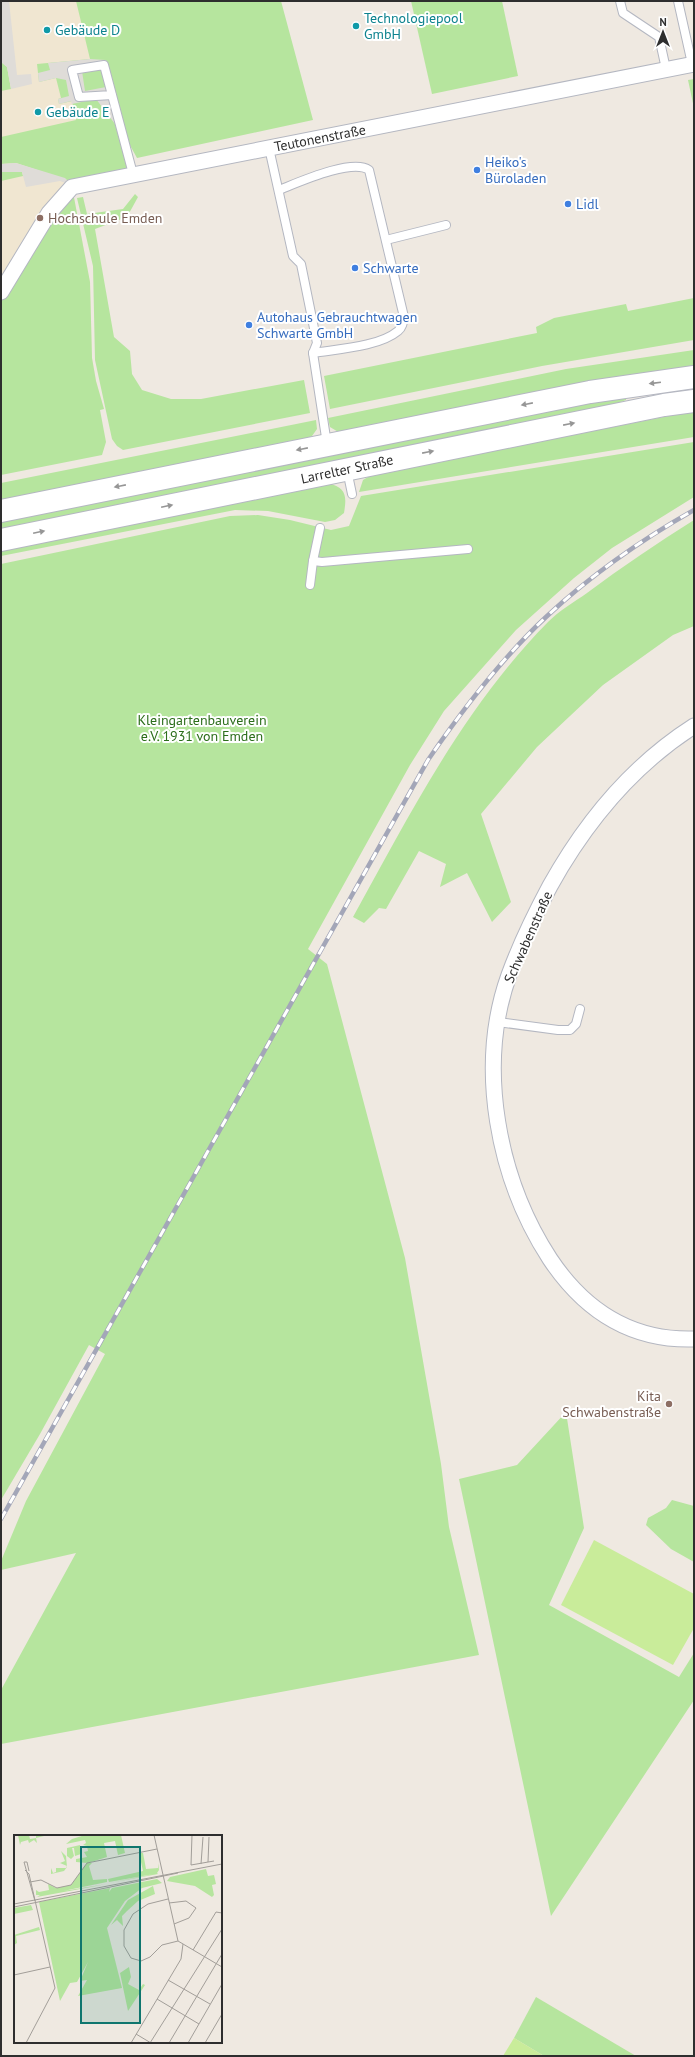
<svg xmlns="http://www.w3.org/2000/svg" width="695" height="2057" font-family="'PT Sans',sans-serif">
<rect width="100%" height="100%" fill="#efe9e1"/>
<path fill="#f0e6d1" d="M 1,1 L 91,1 L 125,136 L 72,187 L 90,282 L 92,358 L 96,381 L 104,409 L 1,426 Z"/>
<g fill="#b6e59e">
<path d="M 76,1 L 281,1 L 313,120 L 137,158 L 126,138 L 135,174 L 72,187 L 90,282 L 92,358 L 96,381 L 104,409 L 100,410 L 106,442 L 102,455 L 1,475 L 1,292 L 56,203 L 67,180 L 16,163 L 1,164 L 1,137 L 76,120 L 72,101 L 59,104 L 58,99 L 61,98 L 56,78 L 39,82 L 37,64 L 90,59 Z"/>
<path d="M 411,1 L 502,1 L 518,76 L 432,94 Z"/>
<path d="M 1,62 L 7,67 L 11,89 L 1,91 Z"/>
<path d="M 694,79 L 694,108 L 688,80 Z"/>
<path d="M 1,172 L 22,172 L 23,176 L 1,181 Z"/>
<path d="M 135,194 L 138,197 L 127,217 L 95,229 L 114,337 L 130,351 L 132,374 L 142,390 L 171,399 L 201,399 L 304,380 L 310,413 L 123,450 L 117,446 L 112,439 L 95,360 L 93,266 L 77,198 L 83,197 L 87,214 L 123,209 Z"/>
<path d="M 694,298 L 694,340 L 542,366 L 330,409 L 324,376 L 537,333 L 536,327 L 554,318 L 626,304 L 628,311 Z"/>
<path d="M 694,350 L 694,367 L 340,433 L 330,427 L 328,418 L 566,369 Z"/>
<path d="M 626,397 L 626,400 L 609,406 L 1,530 L 1,519 L 590,402 Z"/>
<path d="M 694,411 L 694,437 L 359,492 L 363,480 L 373,474 Z"/>
<path d="M 316,420 L 317,429 L 312,436 L 303,441 L 1,501 L 1,483 Z"/>
<path d="M 694,442 L 694,497 L 612,548 L 574,578 L 516,630 L 444,711 L 410,765 L 308,949 L 327,964 L 405,1258 L 441,1464 L 449,1527 L 479,1655 L 1,1744 L 1,1690 L 76,1553 L 1,1570 L 1,1561 L 26,1501 L 105,1354 L 89,1345 L 40,1434 L 1,1500 L 1,564 L 230,516 L 258,515 L 290,520 L 331,530 L 349,526 L 361,496 Z"/>
<path d="M 328,483 C 346,488 347,495 344,513 L 335,520 L 325,522 L 268,511 L 235,510 L 1,556 L 1,549 Z"/>
<path d="M 694,520 L 694,626 L 673,635 L 603,685 L 537,747 L 481,814 L 511,902 L 492,922 L 467,873 L 440,887 L 446,864 L 419,851 L 386,909 L 379,908 L 364,923 L 353,917 C 410,814 464,707 548,622 C 559,611 574,602 587,593 C 622,567 657,543 694,520 Z"/>
<path d="M 566,1412 L 584,1528 L 549,1605 L 679,1677 L 694,1653 L 694,1700 L 551,1916 L 459,1479 L 517,1465 Z"/>
<path d="M 672,1500 L 694,1506 L 694,1562 L 671,1549 L 646,1525 L 648,1518 L 666,1508 Z"/>
<path d="M 536,1997 L 636,2056 L 544,2056 L 514,2038 Z"/>
</g>
<g fill="#c9ec9a">
<path d="M 594,1540 L 694,1594 L 694,1628 L 673,1665 L 561,1605 Z"/>
<path d="M 514,2038 L 544,2056 L 503,2056 Z"/>
</g>
<g fill="#dfdcd8" fill-rule="evenodd">
<path d="M 1,1 L 9,1 L 17,75 L 31,74 L 32,84 L 11,89 L 7,67 L 1,62 Z"/>
<path d="M 90,59 L 106,60 L 125,136 L 129,175 L 115,124 L 96,99 L 72,104 L 71,101 L 59,104 L 58,99 L 69,96 L 66,80 L 56,78 L 39,82 L 38,73 L 50,70 L 48,63 ZM 103,70 L 106,87 L 85,91 L 82,71 Z"/>
<path d="M 16,163 L 65,178 L 70,183 L 68,184 L 60,181 L 26,187 L 22,172 L 1,172 L 1,164 Z"/>
</g>
<g fill="none" stroke-linecap="round" stroke-linejoin="round">
<g stroke="#b4b7c1" stroke-width="10">
<g id="lane">
<path d="M 620,1 L 623,13 L 659,37 L 666,69"/>
<path d="M 678,1 L 692,64"/>
<path d="M 112,95 L 79,97 L 72,70 L 104,65 L 133,174"/>
<path d="M 269,148 L 293,256 L 301,264 L 317,343 L 313,353 L 327,444"/>
<path d="M 279,190 C 297,183 352,158 369,170 L 404,317 C 403,323 402,328 398,331 C 379,347 337,349 313,353"/>
<path d="M 386,240 L 446,225"/>
<path d="M 347,470 L 352,494"/>
<path d="M 313,561 L 322,562 L 468,549"/>
<path d="M 310,585 L 313,561 L 320,528"/>
<path d="M 498,1022 L 558,1030 L 570,1030 L 576,1024 L 580,1009"/>
</g>
</g>
<g stroke="#b4b7c1" stroke-width="17">
<g id="street">
<path d="M 1,292 L 49,213 L 72,187 L 694,64"/>
<path d="M 694,726 C 633,765 585,823 550,886 C 535,914 520,945 509,975 C 476,1067 498,1179 550,1259 C 584,1310 630,1341 694,1339"/>
</g>
</g>
<g stroke="#b4b7c1" stroke-width="24">
<g id="secondary">
<path d="M 1,511 L 590,392 L 694,377"/>
<path d="M 1,540 L 664,405 L 694,401"/>
</g>
</g>
<use href="#lane" stroke="#fff" stroke-width="8"/>
<use href="#street" stroke="#fff" stroke-width="15"/>
<use href="#secondary" stroke="#fff" stroke-width="22"/>
<g stroke="#a3a6b8" stroke-width="4.5">
<path id="rail" d="M 1,1519 L 428,760 C 463,709 501,659 546,617 C 591,575 641,540 694,510"/>
</g>
<use href="#rail" stroke="#fff" stroke-width="3" stroke-dasharray="9" stroke-linecap="butt"/>
</g>
<defs><path id="oneway-solid" d="M-6-.8H1V-3.2L6.5 0L1 3.2V.8H-6Z"/></defs>
<g fill="#969696">
<use href="#oneway-solid" transform="translate(655 383) rotate(173)"/>
<use href="#oneway-solid" transform="translate(527 404) rotate(169)"/>
<use href="#oneway-solid" transform="translate(569 424) rotate(-11)"/>
<use href="#oneway-solid" transform="translate(302 449) rotate(169)"/>
<use href="#oneway-solid" transform="translate(428 452) rotate(-11)"/>
<use href="#oneway-solid" transform="translate(120 486) rotate(169)"/>
<use href="#oneway-solid" transform="translate(167 506) rotate(-12)"/>
<use href="#oneway-solid" transform="translate(39 532) rotate(-12)"/>
</g>
<g fill="#0f9aa8" stroke="#fff" stroke-width="1.5">
<circle cx="356" cy="26" r="4"/>
<circle cx="47" cy="30" r="4"/>
<circle cx="38" cy="112" r="4"/>
</g>
<g fill="#3f7fe0" stroke="#fff" stroke-width="1.5">
<circle cx="477" cy="170" r="4"/>
<circle cx="568" cy="204" r="4"/>
<circle cx="355" cy="268" r="4"/>
<circle cx="249" cy="325" r="4"/>
</g>
<g fill="#8d6e63" stroke="#fff" stroke-width="1.5">
<circle cx="40" cy="218" r="4"/>
<circle cx="669" cy="1404" r="4"/>
</g>
<g text-anchor="middle" stroke-width="4" stroke-linejoin="round" paint-order="stroke">
<g font-size="14" fill="#0d838f" stroke="#fff" text-anchor="start">
<text x="364" y="23">Technologiepool<tspan x="364" dy="16">GmbH</tspan></text>
<text x="55" y="35">Gebäude D</text>
<text x="46" y="117">Gebäude E</text>
</g>
<g font-size="14" fill="#2e2e2e" stroke="#fff">
<text transform="translate(320 138) rotate(-11)" y="5">Teutonenstraße</text>
<text transform="translate(347 469) rotate(-12)" y="5">Larrelter Straße</text>
<text transform="translate(528 937) rotate(-66)" y="5">Schwabenstraße</text>
</g>
<g font-size="14" fill="#366cbe" stroke="#fff" text-anchor="start">
<text x="485" y="167">Heiko's<tspan x="485" dy="16">Büroladen</tspan></text>
<text x="576" y="209">Lidl</text>
<text x="363" y="273">Schwarte</text>
<text x="257" y="322">Autohaus Gebrauchtwagen<tspan x="257" dy="16">Schwarte GmbH</tspan></text>
</g>
<g font-size="14" fill="#785e54" stroke="#fff" text-anchor="start">
<text x="48" y="223">Hochschule Emden</text>
<text x="661" y="1401" text-anchor="end">Kita<tspan x="661" dy="16">Schwabenstraße</tspan></text>
</g>
<g font-size="14" fill="#2c6e1b" stroke="#fff">
<text x="202" y="725">Kleingartenbauverein<tspan x="202" dy="16">e.V. 1931 von Emden</tspan></text>
</g>
</g>
<g transform="translate(14 1835)">
<rect width="208" height="208" fill="#efe9e1"/>
<path d="M 4,0 L 15,0 L 16,4 L 22,3 L 22,0 L 30,1 L 22,3 L 23,8 L 20,5 L 15,8 L 14,5 L 7,7 L 6,10 ZM 71,0 L 107,0 L 111,18 L 104,20 L 101,6 L 90,8 L 93,22 L 74,28 L 78,28 L 75,31 L 79,45 L 93,44 L 93,47 L 49,56 L 93,49 L 23,62 L 26,60 L 22,60 L 22,55 L 25,57 L 35,55 L 34,49 L 42,53 L 57,50 L 73,28 L 62,27 L 62,24 L 73,22 L 70,17 L 74,16 L 73,11 L 69,10 L 72,8 L 71,5 L 52,9 L 58,4 ZM 66,10 L 67,19 L 61,21 L 60,13 L 58,13 L 60,21 L 57,24 L 53,21 L 53,13 ZM 47,16 L 52,21 L 53,32 L 50,36 L 37,39 L 37,33 L 39,38 L 42,37 L 42,33 L 52,33 L 53,31 L 46,28 L 51,26 ZM 125,18 L 129,18 L 132,34 L 144,33 L 144,28 L 145,35 L 143,38 L 144,39 L 95,48 L 140,39 L 95,47 L 94,44 L 129,36 ZM 192,34 L 194,41 L 200,40 L 202,49 L 198,50 L 200,60 L 198,62 L 181,51 L 153,46 L 156,42 ZM 143,44 L 148,48 L 128,53 L 111,66 L 93,93 L 108,153 L 64,161 L 73,145 L 66,146 L 74,127 L 63,147 L 56,148 L 46,166 L 25,67 L 96,53 L 95,57 L 98,53 ZM 139,51 L 141,59 L 124,66 L 113,76 L 108,81 L 109,91 L 103,85 L 97,90 L 114,65 ZM 17,70 L 19,75 L 0,79 L 0,73 ZM 25,92 L 26,95 L 2,101 L 3,108 L 0,110 L 0,100 ZM 115,132 L 117,142 L 114,149 L 125,155 L 129,149 L 131,150 L 114,176 L 106,138 Z" fill="#b6e59e"/>
<path fill="none" stroke="#a29e99" stroke-width="1" d="M 140,0 L 164,106M 178,0 L 177,30 L 200,26M 194,27 L 195,2M 187,29 L 189,2M 11,35 L 15,39 L 41,153 L 12,208M 15,36 L 13,27 L 10,27 L 21,66M 16,47 L 27,45 L 43,53 L 57,50 L 73,28 L 143,14M 154,64 L 134,69 L 119,79 L 110,95 L 110,111 L 117,123 L 127,126 L 136,122 L 148,110 L 164,106M 155,68 L 172,66 L 182,73 L 175,83 L 160,89M 0,69 L 208,29M 0,72 L 164,38M 164,106 L 208,132M 179,115 L 202,77 L 208,78M 0,140 L 36,132M 154,145 L 196,169M 143,164 L 185,189M 122,199 L 137,208M 117,208 L 167,124 L 169,109M 136,208 L 208,94M 155,208 L 208,119M 174,208 L 208,149M 191,208 L 208,179"/>
<path fill="#0f766e" fill-opacity="0.15" stroke="#0f766e" stroke-width="2" d="M 67,12 L 126,12 L 126,188 L 67,188 Z"/>
<rect width="208" height="208" fill="none" stroke="#2e2e2e" stroke-width="2"/>
</g>
<rect width="695" height="2057" fill="none" stroke="#2e2e2e" stroke-width="4"/>
<g transform="translate(663 32)" stroke="#ffffff" stroke-width="3" paint-order="stroke">
<path d="M0-3L7 15L0 10L-7 15Z" fill="#2e2e2e"/>
<text y="-6" font-size="11" font-weight="bold" text-anchor="middle" fill="#2e2e2e">N</text>
</g>
</svg>
